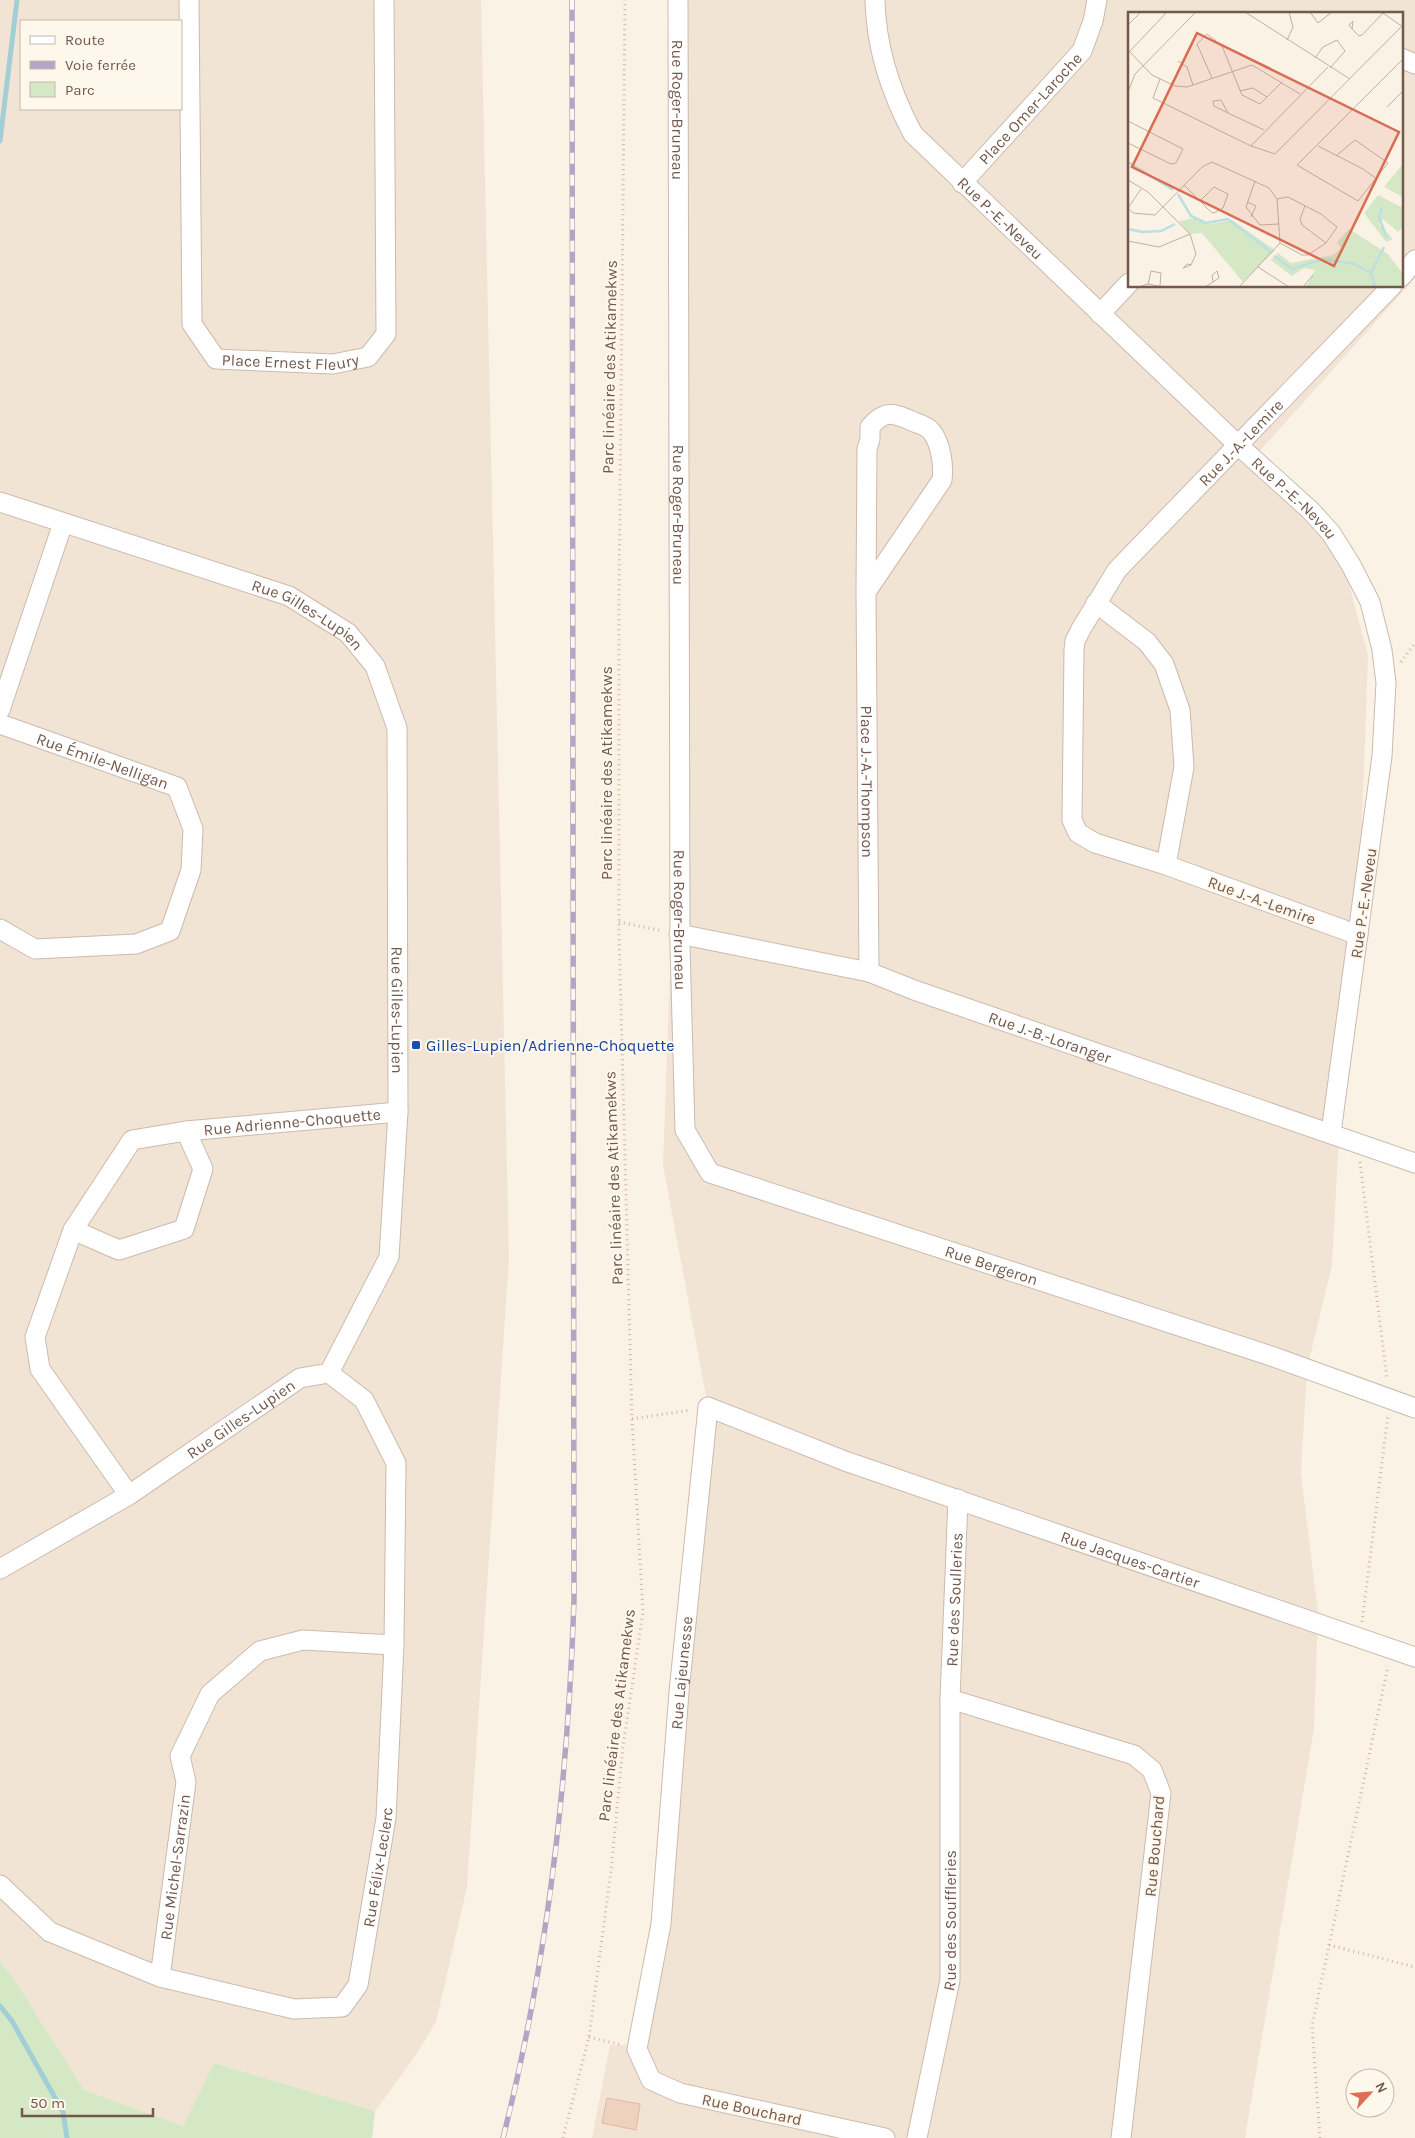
<svg xmlns="http://www.w3.org/2000/svg" width="1415" height="2138" font-family="Karla,sans-serif">
<rect width="100%" height="100%" fill="#fbf2e6"/>
<g fill="#f2e4d5" fill-rule="evenodd">
<path d="M 0,0 L 481,0 L 509,1258 L 467,1887 L 436,2022 L 414,2058 L 375,2111 L 214,2063 L 183,2126 L 84,2090 L 16,1982 L 0,1961 ZM 21,21 L 181,21 L 181,109 L 21,109 Z"/>
<path d="M 673,0 L 1415,0 L 1415,278 L 1250,462 L 1339,546 L 1368,656 L 1358,937 L 1339,1137 L 1332,1265 L 1307,1369 L 1301,1474 L 1318,1612 L 1314,1729 L 1245,2138 L 592,2138 L 610,2045 L 644,2045 L 708,1407 L 663,1165 L 670,974 L 668,403 ZM 1129,14 L 1401,14 L 1401,286 L 1129,286 Z"/>
</g>
<path fill="#d4e8c5" d="M 0,1961 L 16,1982 L 84,2090 L 183,2126 L 214,2063 L 375,2111 L 372,2138 L 0,2138 Z"/>
<g fill="none" stroke-linecap="round" stroke-linejoin="round">
<g stroke="#a2ced5" stroke-width="5">
<path d="M 0,141 L 17,0"/>
<path d="M 0,2006 L 12,2021 L 63,2112 L 67,2138"/>
</g>
</g>
<path fill="#efd1bf" stroke="#e1b7a1" d="M 607,2098 L 640,2104 L 636,2130 L 602,2123 Z"/>
<g fill="none" stroke-linecap="round" stroke-linejoin="round">
<g stroke="#ccbaad" stroke-width="21">
<g id="minor">
<path id="s1" d="M 189,0 L 192,324 L 216,359 L 333,364 L 368,357 L 386,334 L 384,0"/>
<path id="s2" d="M 678,0 L 680,946 L 685,1130 L 710,1173 L 1271,1356 L 1415,1408"/>
<path id="s3" d="M 875,0 C 876,48 891,93 913,134 L 1238,445 L 1310,510 L 1331,533 L 1351,565 L 1370,602 L 1382,650 L 1386,683 L 1382,756 L 1331,1133"/>
<path d="M 1401,58 L 1415,64"/>
<path id="s4" d="M 962,183 L 1082,51 L 1093,21 L 1097,0"/>
<path d="M 1401,277 L 1415,260"/>
<path d="M 1100,314 L 1129,283"/>
<path id="s5" d="M 0,502 L 289,596 L 348,633 L 375,666 L 397,728 L 398,1112 L 389,1257 L 329,1373"/>
<path id="s6" d="M 866,592 L 942,480 C 944,466 941,443 931,431 C 928,427 920,424 914,422 C 894,413 885,409 870,427 L 870,439 L 867,449 L 866,592 L 869,972"/>
<path d="M 1096,603 L 1147,642 L 1164,664 L 1180,710 L 1184,767 L 1166,865"/>
<path d="M 0,710 L 63,523"/>
<path id="s7" d="M 0,724 L 177,787 L 193,829 L 191,870 L 170,931 L 136,944 L 35,949 L 0,929"/>
<path id="s8" d="M 679,934 L 869,972 L 914,990 L 1415,1163"/>
<path id="s9" d="M 1358,935 L 1166,865 L 1095,843 L 1078,833 L 1072,820 L 1074,650 L 1075,641 L 1081,629 L 1117,570 L 1392,286"/>
<path d="M 73,1230 L 119,1250 L 184,1229 L 203,1169 L 186,1131"/>
<path id="s10" d="M 129,1495 L 40,1369 L 35,1337 L 73,1230 L 132,1140 L 186,1131 L 398,1112"/>
<path id="s11" d="M 0,1569 L 129,1495 L 300,1378 L 329,1373"/>
<path d="M 950,1699 L 1134,1755 L 1152,1770 L 1161,1793 L 1121,2138"/>
<path id="s12" d="M 0,1885 L 50,1932 L 160,1977 L 294,2009 L 342,2007 L 358,1985 L 386,1818 L 394,1645 L 396,1463 L 364,1400 L 329,1373"/>
<path id="s13" d="M 160,1977 L 186,1782 L 180,1756 L 210,1694 L 260,1651 L 303,1640 L 394,1645"/>
<path id="s14" d="M 885,2138 L 680,2093 L 651,2080 L 637,2049 L 661,1924 L 679,1692 L 708,1407 L 845,1461 L 1415,1657"/>
<path id="s15" d="M 917,2138 L 950,1980 L 950,1699 L 958,1499"/>
</g>
</g>
<g stroke="#d4b4a2" stroke-width="3" stroke-dasharray="1 4" stroke-linecap="butt">
<path d="M 1401,662 L 1415,643"/>
<path d="M 619,922 L 663,931"/>
<path d="M 1360,1162 L 1387,1379"/>
<path d="M 632,1419 L 691,1410"/>
<path d="M 1362,1622 L 1388,1415"/>
<path d="M 1329,1945 L 1415,1967"/>
<path d="M 589,2037 L 622,2045"/>
<path d="M 563,2138 L 589,2037 L 611,1870 L 623,1747 L 643,1612 L 632,1419 L 619,934 L 619,599 L 625,0"/>
<path d="M 1320,2138 L 1312,2026 L 1388,1666"/>
</g>
<use href="#minor" stroke="#fff" stroke-width="19"/>
<g stroke="#b5a5c4" stroke-width="5.5">
<path id="rail" d="M 503,2138 C 548,1961 568,1782 574,1600 L 572,0"/>
</g>
<use href="#rail" stroke="#fef7ec" stroke-width="4" stroke-dasharray="11" stroke-linecap="butt"/>
</g>
<rect fill="#1a4fb4" stroke="#fef7ec" stroke-width="2" x="411" y="1040" width="10" height="10" rx="2.5"/>
<g text-anchor="middle" stroke-width="4" stroke-linejoin="round" paint-order="stroke">
<g font-size="16" fill="#73594c" stroke="#fef7ec">
<text dy="6" stroke="none"><textPath href="#s4" startOffset="101">Place Omer-Laroche</textPath></text>
<text dy="6" stroke="none"><textPath href="#s2" startOffset="110">Rue Roger-Bruneau</textPath></text>
<text dy="6" stroke="none"><textPath href="#s3" startOffset="262">Rue P.-E.-Neveu</textPath></text>
<text dy="6" stroke="none"><textPath href="#s1" startOffset="441">Place Ernest Fleury</textPath></text>
<text transform="translate(609 367) rotate(-89)" y="6">Parc linéaire des Atikamekws</text>
<text dy="6" stroke="none"><textPath href="#s9" startOffset="752">Rue J.-A.-Lemire</textPath></text>
<text dy="6" stroke="none"><textPath href="#s3" startOffset="668">Rue P.-E.-Neveu</textPath></text>
<text dy="6" stroke="none"><textPath href="#s2" startOffset="515">Rue Roger-Bruneau</textPath></text>
<text dy="6" stroke="none"><textPath href="#s5" startOffset="329">Rue Gilles-Lupien</textPath></text>
<text dy="6" stroke="none"><textPath href="#s7" startOffset="109">Rue Émile-Nelligan</textPath></text>
<text transform="translate(606 773) rotate(-90)" y="6">Parc linéaire des Atikamekws</text>
<text dy="6" stroke="none"><textPath href="#s6" startOffset="611">Place J.-A.-Thompson</textPath></text>
<text transform="translate(1262 900) rotate(20)" y="6">Rue J.-A.-Lemire</text>
<text transform="translate(1363 903) rotate(-82)" y="6">Rue P.-E.-Neveu</text>
<text dy="6" stroke="none"><textPath href="#s2" startOffset="920">Rue Roger-Bruneau</textPath></text>
<text dy="6" stroke="none"><textPath href="#s5" startOffset="764">Rue Gilles-Lupien</textPath></text>
<text dy="6" stroke="none"><textPath href="#s8" startOffset="386">Rue J.-B.-Loranger</textPath></text>
<text dy="6" stroke="none"><textPath href="#s10" startOffset="569">Rue Adrienne-Choquette</textPath></text>
<text transform="translate(613 1178) rotate(-92)" y="6">Parc linéaire des Atikamekws</text>
<text dy="6" stroke="none"><textPath href="#s2" startOffset="1476">Rue Bergeron</textPath></text>
<text dy="6" stroke="none"><textPath href="#s11" startOffset="284">Rue Gilles-Lupien</textPath></text>
<text dy="6" stroke="none"><textPath href="#s14" startOffset="1371">Rue Jacques-Cartier</textPath></text>
<text dy="6" stroke="none"><textPath href="#s15" startOffset="542">Rue des Soulleries</textPath></text>
<text dy="6" stroke="none"><textPath href="#s14" startOffset="655">Rue Lajeunesse</textPath></text>
<text transform="translate(616 1715) rotate(-83)" y="6">Parc linéaire des Atikamekws</text>
<text transform="translate(1154 1846) rotate(-85)" y="6">Rue Bouchard</text>
<text dy="6" stroke="none"><textPath href="#s13" startOffset="111">Rue Michel-Sarrazin</textPath></text>
<text dy="6" stroke="none"><textPath href="#s12" startOffset="520">Rue Félix-Leclerc</textPath></text>
<text dy="6" stroke="none"><textPath href="#s15" startOffset="221">Rue des Souffleries</textPath></text>
<text transform="translate(752 2109) rotate(12)" y="6">Rue Bouchard</text>
</g>
<g font-size="16" fill="#164399" stroke="#fef7ec" text-anchor="start">
<text x="426" y="1051">Gilles-Lupien/Adrienne-Choquette</text>
</g>
</g>
<g transform="translate(1128 12)">
<rect width="275" height="275" fill="#fbf2e6"/>
<path d="M 275,152 L 275,185 L 256,175 ZM 250,183 L 275,196 L 275,215 L 270,220 L 255,207 L 251,212 L 265,227 L 258,230 L 236,201 ZM 67,206 L 83,212 L 104,208 L 147,238 L 115,270 L 74,221 L 62,222 L 51,209 ZM 221,217 L 260,242 L 275,262 L 275,275 L 178,275 L 187,258 L 176,256 L 164,264 L 143,248 L 150,241 L 163,251 L 205,243 L 213,236 L 209,230 Z" fill="#d4e8c5"/>
<path fill="none" stroke="#bcdfe4" stroke-width="2.5" d="M 0,150 L 45,178M 50,182 L 63,204 L 78,211 L 100,207 L 143,240M 254,195 L 251,205 L 259,226M 0,217 L 14,220 L 33,219 L 47,212M 146,244 L 164,257 L 195,247 L 226,252 L 243,261 L 247,275M 243,261 L 256,235"/>
<path fill="none" stroke="#c1b0a3" stroke-width="1" d="M 117,0 L 222,67M 182,0 L 190,11 L 204,0M 255,1 L 275,15M 0,13 L 13,0M 224,17 L 225,9 L 221,13 L 224,17 L 231,24 L 234,23 L 255,1M 159,28 L 165,15 L 161,0M 0,38 L 24,63 L 47,74 L 59,75 L 124,53 L 172,82M 2,39 L 39,0M 187,46 L 195,35 L 209,28 L 217,39 L 202,56M 50,49 L 59,55 L 65,73M 84,66 L 69,32 L 79,22 L 94,34 L 114,83 L 132,92 L 154,70M 32,67 L 25,86 L 123,134 L 147,142 L 273,15M 112,79 L 125,76 L 139,85M 0,80 L 7,62 L 68,0M 259,95 L 275,79M 100,101 L 93,88 L 85,89 L 86,94 L 100,101 L 136,118M 0,109 L 55,137 L 48,151 L 43,152 L 0,131M 123,134 L 200,55M 190,134 L 235,157 L 249,167M 208,144 L 227,128 L 260,151 L 230,189 L 169,153 L 275,47M 0,168 L 20,180 L 62,222 L 68,242 L 63,253 L 55,256 L 59,252 L 63,253M 127,169 L 118,195 L 132,213 L 151,212M 56,173 L 83,200 L 86,201 L 95,196 L 100,182 L 86,175 L 72,189M 149,187 L 160,185 L 193,202 L 209,215 L 198,231 L 180,243 L 174,243 L 152,231M 119,190 L 128,194 L 123,205M 177,194 L 172,207 L 174,213 L 198,231M 0,196 L 5,201 L 27,203 L 74,155 L 84,150 L 141,176 L 149,187 L 152,231 L 111,275M 0,196 L 13,177M 0,229 L 31,235 L 62,222M 130,255 L 161,275M 20,272 L 23,259 L 33,261 L 32,274M 11,275 L 20,272 L 35,275M 77,275 L 85,270 L 91,266 L 89,259 L 84,263 L 85,270M 175,275 L 185,263"/>
<path fill="#d96d52" fill-opacity="0.15" stroke="#d96d52" stroke-width="2.5" d="M 69,21 L 271,120 L 206,254 L 4,155 Z"/>
<rect width="275" height="275" fill="none" stroke="#73594c" stroke-width="2.5"/>
</g>
<rect x="20" y="20" width="162" height="90" fill="#fef7ec" stroke="#c6b8ac"/>
<rect x="30" y="36" width="25" height="8" fill="#ffffff" stroke="#c6b8ac"/>
<text x="65" y="45" font-size="15" fill="#73594c">Route</text>
<rect x="30" y="61" width="25" height="8" fill="#b5a5c4" stroke="#c6b8ac"/>
<text x="65" y="70" font-size="15" fill="#73594c">Voie ferrée</text>
<rect x="30" y="82" width="25" height="15" fill="#d4e8c5" stroke="#c6b8ac"/>
<text x="65" y="95" font-size="15" fill="#73594c">Parc</text>
<g transform="translate(1370 2093) rotate(64)"><circle r="24" fill="#fef7ec" stroke="#c6b8ac"/>
<path d="M0-4L9 19L0 12L-9 19Z" fill="#de6e52"/>
<text y="-8" font-size="14" font-weight="bold" text-anchor="middle" fill="#73594c">N</text>
</g>
<path d="M22 2108v8h131v-8" fill="none" stroke="#73594c" stroke-width="2.5"/>
<text x="30" y="2108" font-size="15" fill="#73594c" stroke="#fef7ec" stroke-width="4" paint-order="stroke">50 m</text>
</svg>
